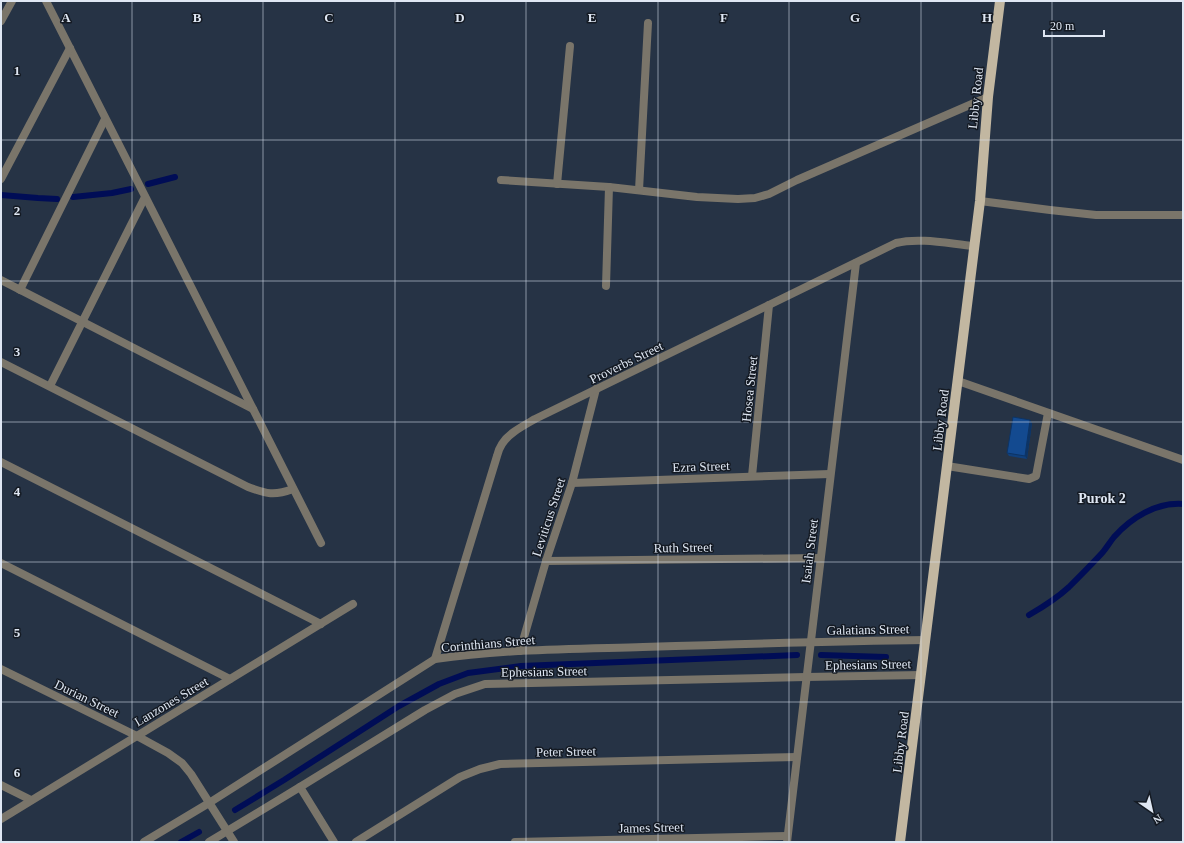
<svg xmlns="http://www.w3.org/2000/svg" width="1184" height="843" font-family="'Times New Roman',serif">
<rect width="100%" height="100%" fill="#263345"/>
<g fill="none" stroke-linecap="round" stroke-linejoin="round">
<g stroke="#000d56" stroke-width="6">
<path d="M 148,184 L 175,177"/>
<path d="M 1,195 L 38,198 L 57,199"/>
<path d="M 73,197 L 112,193 L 131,189"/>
<path d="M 1029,615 C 1043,607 1057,598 1069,587 C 1080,576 1092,564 1103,552 C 1107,547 1110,542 1114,537 C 1131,518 1156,502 1183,504"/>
<path d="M 821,655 L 886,657"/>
<path d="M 235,810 L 284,780 L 399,706 L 439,684 L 468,673 L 521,666 L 797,655"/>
<path d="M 181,842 L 199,832"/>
</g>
<path stroke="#7a756a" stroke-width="8" d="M 947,466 L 1029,479 L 1036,476 L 1048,413"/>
<g stroke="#7a756a" stroke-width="8">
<path d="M 46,1 L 321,543"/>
<path d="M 1,21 L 12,1"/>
<path d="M 1,179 L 70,48"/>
<path d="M 501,180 L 609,187 L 697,197 L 738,199 L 755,198 L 769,194 L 797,180 L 988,97"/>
<path d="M 557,184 L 570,46"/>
<path d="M 639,190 L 648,23"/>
<path d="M 980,201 L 1050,210 L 1096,215 L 1183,215"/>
<path d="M 1,280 L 253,409"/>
<path d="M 606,286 L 609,187"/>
<path d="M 20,290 L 105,119"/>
<path d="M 1,362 L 248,487 C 267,494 274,496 293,489"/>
<path d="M 958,381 L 1183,460"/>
<path d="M 50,386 L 145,197"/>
<path d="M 1,462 L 321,624"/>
<path d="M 752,476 L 769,305"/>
<path d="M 572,483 L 830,474"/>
<path d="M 546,561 L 820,558"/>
<path d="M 1,563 L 230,679"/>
<path d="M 520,651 L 546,561 L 572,483 L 596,389"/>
<path d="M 435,659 L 497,456 C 498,452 500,447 502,444 C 509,433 523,426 535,419 L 896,243 C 920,237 950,244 974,246"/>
<path d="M 1,669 L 137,736 L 168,753 L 182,763 L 191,774 L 234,842"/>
<path d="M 1,785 L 31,800"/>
<path d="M 300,787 L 334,842"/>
<path d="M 1,819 L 353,604"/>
<path d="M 144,842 L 209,803 L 435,659 C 504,649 574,649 643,647 C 737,644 832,641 926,640"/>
<path d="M 209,842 L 300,787 L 425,710 L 455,694 L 485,684 L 806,677 L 921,675"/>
<path d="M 356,842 L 460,777 L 480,769 L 500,764 L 797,757"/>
<path d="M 515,842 L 787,836"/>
<path d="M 787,842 L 856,263"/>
</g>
<path stroke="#c2b7a1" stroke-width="10" d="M 900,842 L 980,201 L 988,97 L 1000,1"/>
</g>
<path fill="#10407c" d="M 1032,423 L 1027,459 L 1009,456 L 1007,453 Z"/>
<path fill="#0d3465" d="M 1030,420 L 1032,423 L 1027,459 L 1025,456 Z"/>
<path fill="#134a90" stroke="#0d3465" d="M 1013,417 L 1030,420 L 1025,456 L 1007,453 Z"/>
<path fill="none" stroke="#dfe7f3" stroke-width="1" stroke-opacity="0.55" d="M 132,1 L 132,842M 263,1 L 263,842M 395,1 L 395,842M 526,1 L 526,842M 658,1 L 658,842M 789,1 L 789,842M 921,1 L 921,842M 1052,1 L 1052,842M 1,140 L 1183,140M 1,281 L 1183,281M 1,422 L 1183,422M 1,562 L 1183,562M 1,702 L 1183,702"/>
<g text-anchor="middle" stroke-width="3" stroke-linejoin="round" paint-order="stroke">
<g font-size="13" fill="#dfe7f3" stroke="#141a23">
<text transform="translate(975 98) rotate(-84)" y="5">Libby Road</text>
<text transform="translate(626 362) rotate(-26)" y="5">Proverbs Street</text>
<text transform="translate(749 389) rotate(-84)" y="5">Hosea Street</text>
<text transform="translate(940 420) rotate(-83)" y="5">Libby Road</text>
<text transform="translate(701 466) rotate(-2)" y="5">Ezra Street</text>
<text transform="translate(548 517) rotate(-72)" y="5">Leviticus Street</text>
<text transform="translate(683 547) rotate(-1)" y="5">Ruth Street</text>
<text transform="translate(809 551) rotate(-83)" y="5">Isaiah Street</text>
<text transform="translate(868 629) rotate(-1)" y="5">Galatians Street</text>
<text transform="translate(488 643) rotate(-5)" y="5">Corinthians Street</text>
<text transform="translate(868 664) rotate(-1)" y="5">Ephesians Street</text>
<text transform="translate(544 671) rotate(-1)" y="5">Ephesians Street</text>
<text transform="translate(87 698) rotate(26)" y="5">Durian Street</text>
<text transform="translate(171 701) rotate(-31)" y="5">Lanzones Street</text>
<text transform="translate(900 742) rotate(-83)" y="5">Libby Road</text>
<text transform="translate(566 751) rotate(-1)" y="5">Peter Street</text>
<text transform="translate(651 827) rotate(-1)" y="5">James Street</text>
</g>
<g font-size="14" font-weight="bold" fill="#dfe7f3" stroke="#141a23">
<text x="1102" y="503">Purok 2</text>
</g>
</g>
<g font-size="13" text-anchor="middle" font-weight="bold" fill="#dfe7f3" stroke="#141a23" stroke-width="3" stroke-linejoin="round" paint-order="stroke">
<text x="66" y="22">A</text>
<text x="197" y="22">B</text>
<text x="329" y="22">C</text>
<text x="460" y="22">D</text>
<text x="592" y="22">E</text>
<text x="724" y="22">F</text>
<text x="855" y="22">G</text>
<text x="987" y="22">H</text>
<text x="17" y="75">1</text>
<text x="17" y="215">2</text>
<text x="17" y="356">3</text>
<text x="17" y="496">4</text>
<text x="17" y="637">5</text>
<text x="17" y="777">6</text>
</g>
<rect width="1184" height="843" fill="none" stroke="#dfe7f3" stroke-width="4"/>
<g transform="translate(1152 811) rotate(146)" stroke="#141a23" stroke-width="3" paint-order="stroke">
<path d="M0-3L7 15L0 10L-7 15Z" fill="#dfe7f3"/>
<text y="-6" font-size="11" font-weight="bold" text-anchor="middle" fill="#dfe7f3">N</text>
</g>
<path d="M1044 30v6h60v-6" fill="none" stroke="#dfe7f3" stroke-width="2"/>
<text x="1050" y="30" font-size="12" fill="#dfe7f3" stroke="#141a23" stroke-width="3" paint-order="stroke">20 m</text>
</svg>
